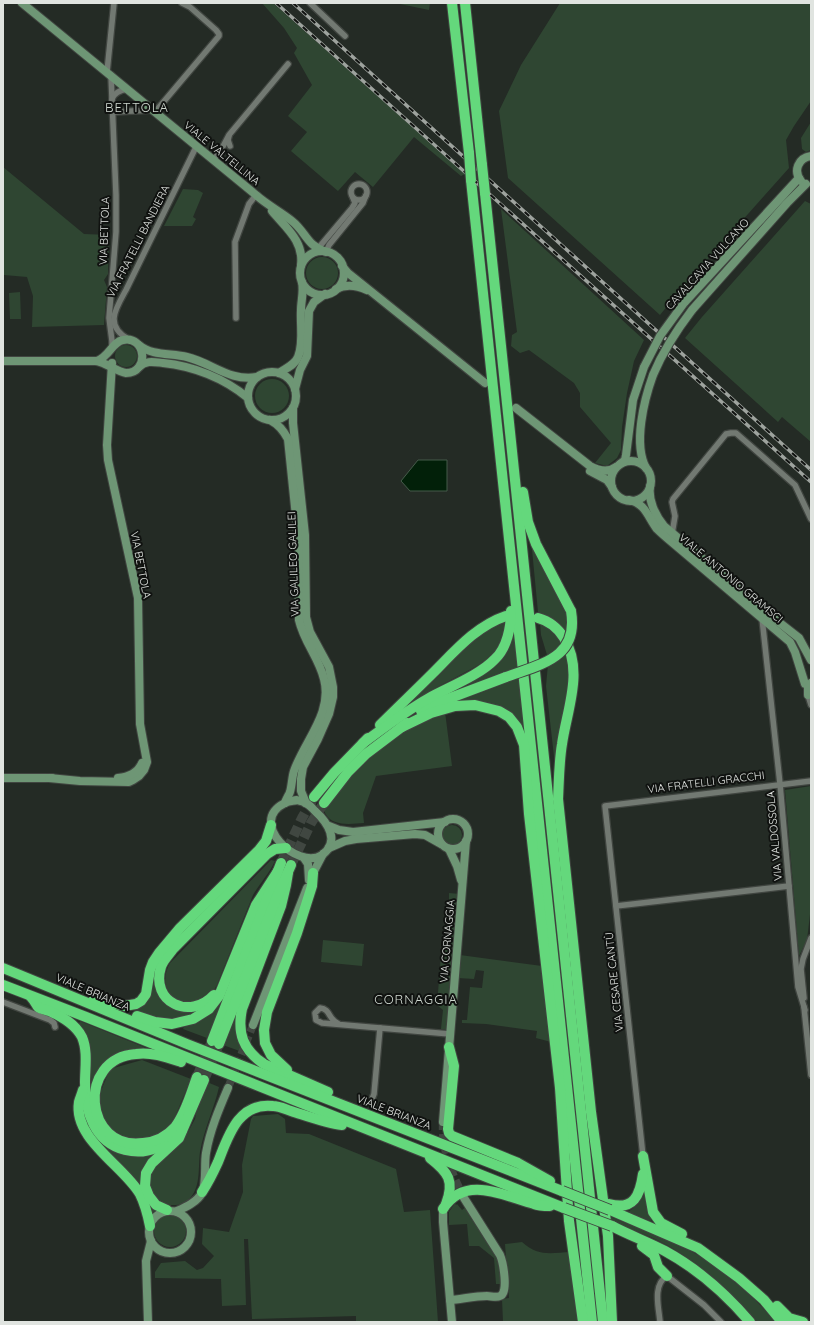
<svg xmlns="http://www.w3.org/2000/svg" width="814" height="1325" font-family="Quicksand,sans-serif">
<rect width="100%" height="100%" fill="#242b25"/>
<g fill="#2f4632">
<path d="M 262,3 L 273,3 L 465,174 L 461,176 L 414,137 L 373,187 L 355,172 L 338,191 L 291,151 L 307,132 L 288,116 L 312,85 L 294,53 L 297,48 L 284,28 Z"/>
<path d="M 400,3 L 430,3 L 429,10 L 400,4 Z"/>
<path d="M 560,3 L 811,3 L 811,101 L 794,126 L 786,140 L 789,168 L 676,295 L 660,315 L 508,178 L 499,111 L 521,65 Z"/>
<path d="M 811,122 L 811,150 L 806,152 L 802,149 L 801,138 Z"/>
<path d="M 3,167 L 84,234 L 109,235 L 108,274 L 104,280 L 107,287 L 104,325 L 32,327 L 33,296 L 27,277 L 4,275 Z"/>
<path d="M 183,189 L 198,190 L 203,193 L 193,217 L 196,219 L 192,226 L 164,226 Z"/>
<path d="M 805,201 L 811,204 L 811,442 L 782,417 L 778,422 L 685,338 L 702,317 Z"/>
<path d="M 501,209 L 644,340 L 634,361 L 627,393 L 622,427 L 621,450 L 617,458 L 607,466 L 595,463 L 611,443 L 580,407 L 580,393 L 574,383 L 529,350 L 520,353 L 511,346 L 512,335 L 517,332 Z"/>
<circle cx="322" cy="273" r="16"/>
<path d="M 20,292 L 21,319 L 10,319 L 9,293 Z"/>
<circle cx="126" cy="356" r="11"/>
<circle cx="272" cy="396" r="17"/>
<path d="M 531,539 L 567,611 L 567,636 L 548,616 L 538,612 Z"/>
<path d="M 507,620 L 502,640 L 496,651 L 488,660 L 436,688 L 389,720 L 482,632 Z"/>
<path d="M 540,622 L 545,625 L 556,634 L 563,643 L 571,675 L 555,765 L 546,686 L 548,664 L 547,655 L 541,635 Z"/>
<path d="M 514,632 L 525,736 L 502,709 L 422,705 L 504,653 Z"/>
<path d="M 445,712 L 452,766 L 376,776 L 363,813 L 364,823 C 351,824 332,827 325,813 C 324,810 324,806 324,803 L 351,774 L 402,727 Z"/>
<path d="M 811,786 L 811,906 L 807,940 L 799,956 L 785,790 Z"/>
<circle cx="452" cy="835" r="10"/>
<path d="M 271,860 L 275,861 C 269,874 260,883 253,895 L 217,985 C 214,990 212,995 207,998 C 181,1013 154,991 170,963 Z"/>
<path d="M 449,893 L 460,894 L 449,1030 L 441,1029 L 443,1010 L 437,1005 L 441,955 L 446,942 L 449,907 Z"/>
<path d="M 323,940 L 364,944 L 362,966 L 321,962 Z"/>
<path d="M 460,955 L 542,966 L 551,1042 L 536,1038 L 537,1031 L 486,1024 L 462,1023 L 462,1020 L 467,1020 L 470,987 L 482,988 L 484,971 L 476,970 L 474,979 L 458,978 Z"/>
<path d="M 156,963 L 159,990 L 199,1013 L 171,1020 L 149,1017 L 133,1010 Z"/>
<path d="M 223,1001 L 207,1038 L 183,1029 L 184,1027 C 201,1022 211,1014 223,1001 Z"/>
<path d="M 236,1012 L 245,1051 L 245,1053 L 223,1045 Z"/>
<path d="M 80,1021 L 144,1047 L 143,1050 L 114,1057 L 91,1104 L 79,1024 Z"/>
<path d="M 142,1060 L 191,1079 L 171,1126 L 151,1139 L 123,1138 L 103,1123 L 98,1098 L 110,1069 Z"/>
<path d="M 207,1082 L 219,1087 C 214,1109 204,1129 200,1152 C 198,1166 201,1185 191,1197 C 183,1207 172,1206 160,1203 L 149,1188 L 148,1183 L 152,1167 L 188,1132 L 195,1119 L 198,1103 Z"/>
<path d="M 278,1114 L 285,1119 L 286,1133 L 309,1134 L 396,1169 L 404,1212 L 430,1210 L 438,1322 L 356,1322 L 356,1316 L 252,1319 L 248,1239 L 244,1239 L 246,1305 L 222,1306 L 221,1279 L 155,1278 L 155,1272 L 161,1263 L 185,1261 L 197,1270 L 203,1268 L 214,1256 L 202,1244 L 203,1228 L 229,1232 L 243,1192 L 242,1165 L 251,1119 L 253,1116 Z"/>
<path d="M 86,1121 L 93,1133 L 99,1140 L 106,1145 L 154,1153 L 155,1155 L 144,1168 L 156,1210 L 151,1214 L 88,1128 Z"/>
<path d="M 644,1189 L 652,1219 L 651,1221 L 627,1213 L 638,1204 Z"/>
<path d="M 455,1203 L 456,1205 L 457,1204 L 462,1210 L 466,1207 L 494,1251 L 500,1265 L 501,1284 L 496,1284 L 494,1258 L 479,1246 L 469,1246 L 467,1224 L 449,1225 L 449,1212 Z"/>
<path d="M 601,1213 C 630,1225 661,1236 689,1250 C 723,1268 751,1294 776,1322 L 757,1322 C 729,1289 694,1258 655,1239 C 637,1231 618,1225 600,1218 Z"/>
<circle cx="170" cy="1231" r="16"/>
<path d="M 522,1242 C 538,1257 551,1253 571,1252 L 579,1322 L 503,1322 L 502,1299 L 509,1298 L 505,1244 Z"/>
</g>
<path fill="#022009" stroke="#455b4a" d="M 418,460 L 447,460 L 447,491 L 410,491 L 401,481 Z"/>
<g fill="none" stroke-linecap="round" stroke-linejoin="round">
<g stroke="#404741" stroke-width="8" stroke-dasharray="8 4" stroke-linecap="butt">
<path d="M 228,1088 L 253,1025"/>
<path d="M 443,1122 C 441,1148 452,1175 464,1197"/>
</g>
<g stroke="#404741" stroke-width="10" stroke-dasharray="10 5" stroke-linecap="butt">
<path d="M 281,863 L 302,818 L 314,797"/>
<path d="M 291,865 L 311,823 L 324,803"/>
<path d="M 197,1077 L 212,1041"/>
<path d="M 204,1080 L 219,1044"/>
</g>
<g stroke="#404540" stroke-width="8">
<g id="street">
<path d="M 310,3 L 345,36"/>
<path d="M 107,72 L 114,3"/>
<path d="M 111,75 L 116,195 L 116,232 L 109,318 L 112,341 L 112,348"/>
<path d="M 112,99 C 114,93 121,90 127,89"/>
<path d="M 112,112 L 153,110"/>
<path d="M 155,112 L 219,36 L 219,34 L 216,30 L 190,7 L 182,3"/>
<path d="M 229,136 L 228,140 L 230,146"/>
<path d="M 213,160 L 220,152 L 229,135 L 288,64"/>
<circle cx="359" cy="192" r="8"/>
<path d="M 315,252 L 352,208 L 355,203 L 353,198"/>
<path d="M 326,252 L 329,245 L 363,203 L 366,195"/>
<path d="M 236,318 L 235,242 L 249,204 L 256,195"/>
<path d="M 128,339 C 104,325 116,308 126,290 L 196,147"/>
<path d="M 672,534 L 675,516 L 672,502 L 673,499 L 726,434 L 731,433 L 736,433 L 795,485 L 811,519"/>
<path d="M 762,618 L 780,784 L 798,987 L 805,1010"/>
<path d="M 807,692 L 811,705"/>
<path d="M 616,906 L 789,886"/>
<path d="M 804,998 L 801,969 L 803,959 L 811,938"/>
<path d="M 3,1002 L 50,1020 L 54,1023 L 55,1027"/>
<path d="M 804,1007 L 811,1075"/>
<path d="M 339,1024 C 328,1020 331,1009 320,1008 L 315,1013 L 316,1020 L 322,1023 L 450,1034"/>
<path d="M 372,1099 L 374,1094 L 380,1028"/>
<path d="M 643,1156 L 605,806 L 811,781"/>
<path d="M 660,1322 C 659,1308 652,1285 667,1276 L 704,1305 L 721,1322"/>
</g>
</g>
<g stroke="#404540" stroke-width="10">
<g id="secondary">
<path d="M 22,3 L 256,195 C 267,205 281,212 292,221 C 306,232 307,246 326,252"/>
<path d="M 801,181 C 793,171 798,158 811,156"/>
<path d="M 272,211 C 286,228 304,241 301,265"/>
<circle cx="322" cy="273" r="22"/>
<path d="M 342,266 L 348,273 L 485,383"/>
<path d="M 336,289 C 346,284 358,286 367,290"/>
<path d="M 684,303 L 799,178"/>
<path d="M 692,310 L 787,203 L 806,184"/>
<path d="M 139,345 C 152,356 171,353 187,357 C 212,363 230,382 257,377"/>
<path d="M 3,361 L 97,361 C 106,363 118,372 126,373 C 150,373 146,335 123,340 C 112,342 110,356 97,361"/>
<path d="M 139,367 C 146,360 154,362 163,363 C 193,366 224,378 248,398"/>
<circle cx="272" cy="396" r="24"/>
<path d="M 279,373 C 286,368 295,365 298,357 C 304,343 300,325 301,310 C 301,301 304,292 302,282"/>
<path d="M 295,389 L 300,370 L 307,356 L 309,311 L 314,302 L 325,294"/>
<path d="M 293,408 L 293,423 L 305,535 L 306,617 L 310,632 L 329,667 L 333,687 L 333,697 L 329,714 L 318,739 L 303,767 L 301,779 L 301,791 L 306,803"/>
<path d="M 516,408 L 590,466 C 599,471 608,473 616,467"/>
<path d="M 270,420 C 279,425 283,430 288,439 L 298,536 L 299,620 C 304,642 319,658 324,679 C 333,713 305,740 294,771 C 292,777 292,785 290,792 C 289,795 286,799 285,803"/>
<circle cx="631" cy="481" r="20"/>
<path d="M 620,464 L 625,460 L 626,455 L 633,400 L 644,367"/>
<path d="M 646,468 C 633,444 644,400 653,375"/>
<path d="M 590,471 L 607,480 L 612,487"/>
<path d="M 650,486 C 648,500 655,515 664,526 L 767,613 L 799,638 L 811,660"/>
<path d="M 629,500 C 645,503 648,517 657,529 C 662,534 668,539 674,544 L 790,642 L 795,652 L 805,684"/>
<path d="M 808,695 L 808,688 L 811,683"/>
<path d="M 3,778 L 52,778"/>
<path d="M 49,778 L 80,781 L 129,782 L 133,780 L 139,776 L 144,770 L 147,762 L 140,724 L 138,598 L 108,460 L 107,445 L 112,363"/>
<path d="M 118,778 C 128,777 138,773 142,763"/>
<path d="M 297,800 C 299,801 303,801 305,803 C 309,804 312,808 315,811 C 327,822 341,841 322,855 C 298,871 246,822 285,803 C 288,801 293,801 297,800 Z"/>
<circle cx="453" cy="834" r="15"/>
<path d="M 329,826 L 339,830 L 353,832 L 445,822"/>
<path d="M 329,848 L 345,841 L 356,839 L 415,834 L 425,835 L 441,844"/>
<path d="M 449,849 L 457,866 L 461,880"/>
<path d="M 304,858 L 308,864 L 309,880"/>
<path d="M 311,877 L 323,854"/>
<path d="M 253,1025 L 307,888"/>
<path d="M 443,1122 L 466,841"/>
<path d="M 443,1209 L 443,1222 L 452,1322"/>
<circle cx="170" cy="1232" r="21"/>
<path d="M 177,1211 C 186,1207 197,1202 202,1193 C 207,1181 204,1165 206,1153 C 210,1130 219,1109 228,1088"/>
<path d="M 450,1300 C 462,1299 475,1296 487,1296 C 491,1296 496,1298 500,1296 C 509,1293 503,1262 500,1255 L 464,1198"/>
<path d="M 148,1322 L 146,1261 L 151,1241"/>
</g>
</g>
<g stroke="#404540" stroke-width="12">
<g id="highway">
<path d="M 452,3 L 469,153"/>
<path d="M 465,3 L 482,165"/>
<path d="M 471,180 L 592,1322"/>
<path d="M 485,193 L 603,1322"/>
<path d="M 523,492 L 528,522 L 536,544 L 571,611"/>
<path d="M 538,618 C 549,621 558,628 564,638 C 584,671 567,709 562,744 C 559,762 559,780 558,799 L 591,1112 L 608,1236 L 612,1322"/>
<path d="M 421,711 L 437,703 L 506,677"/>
<path d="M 380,725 C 398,707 416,690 433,673 C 455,651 476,626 506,616"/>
<path d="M 402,727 L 431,713 L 455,706 L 475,705 L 499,711 L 509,717 L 517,727 L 524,745 L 529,814 L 560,1088 L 569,1221 L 583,1322"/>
<path d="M 363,743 C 385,727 406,711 429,698 C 449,687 480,675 495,659 C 507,648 511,627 511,611"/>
<path d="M 314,797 L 334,773 L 368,738"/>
<path d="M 324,803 L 348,772 L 366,754 L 407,723"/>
<path d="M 288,873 L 286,885 L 281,906 L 242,1009 C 237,1033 243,1050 264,1064 L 328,1092"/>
<path d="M 3,968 L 187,1044 L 562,1191"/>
<path d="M 3,985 L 86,1017 L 564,1208"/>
<path d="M 214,995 C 190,1021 150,1002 161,967 C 163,960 169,955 173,949 L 267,854 L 275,849 L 286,848"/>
<path d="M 31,997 C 34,1000 36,1004 38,1007 C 41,1009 46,1010 49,1011 C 63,1017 75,1024 82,1037 C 88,1051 85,1068 85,1083 C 85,1111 94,1142 125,1150 C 150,1156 164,1145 182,1130"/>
<path d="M 94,999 L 124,1006 L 136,1004 L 141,1001 L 146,994 L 150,970 L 153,962 L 159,953 L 180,928 L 259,850 L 266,841 L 271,825"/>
<path d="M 137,1016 L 155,1022 L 172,1024 L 193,1019 L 209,1009 L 219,996 L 256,905 L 278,871"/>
<path d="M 212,1041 L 281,863"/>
<path d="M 219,1044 L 276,899 L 291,865"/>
<path d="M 449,1047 L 454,1066 L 448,1129 L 449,1133 L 452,1136 L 518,1163 L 550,1181"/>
<path d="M 181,1062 C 166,1057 152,1052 136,1054 C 76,1058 84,1151 143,1143 C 155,1142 167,1136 175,1127 C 186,1113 191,1093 197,1077"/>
<path d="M 287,1070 L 271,1055 L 265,1043 L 264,1030 L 267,1012 L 297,933 L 312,886 L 313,873"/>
<path d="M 83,1090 C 82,1094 80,1098 79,1102 C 73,1139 124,1166 140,1194 C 145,1204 148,1216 150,1226"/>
<path d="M 643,1156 L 653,1212 L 661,1223 L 682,1234"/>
<path d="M 430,1158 C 448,1172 455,1181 446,1204"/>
<path d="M 202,1192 C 208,1183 213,1173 218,1162 C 228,1137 238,1102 273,1106 C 279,1106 285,1109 291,1111 C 307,1116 325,1123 342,1125"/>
<path d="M 609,1204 C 634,1211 640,1195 643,1174"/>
<path d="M 443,1209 C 465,1174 504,1196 534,1204 C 539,1206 545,1206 550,1206"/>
<path d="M 167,1210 L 156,1205 L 149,1196 L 145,1186 L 146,1173 L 152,1163 L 179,1138 L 204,1080"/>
<path d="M 610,1210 L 698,1248 L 739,1278 L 764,1300 L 782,1322"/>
<path d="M 612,1226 C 629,1235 648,1242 665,1251 C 698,1269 726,1294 750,1322"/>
<path d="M 642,1246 L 654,1255 L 658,1267 L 667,1276"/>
<path d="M 777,1306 L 789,1318 L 803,1322"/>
</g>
</g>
<use href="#street" stroke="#727972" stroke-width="5.5"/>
<use href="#secondary" stroke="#6e9675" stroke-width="8"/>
<use href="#highway" stroke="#64d87c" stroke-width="10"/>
<g stroke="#9ea39e" stroke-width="3.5">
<g id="rail">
<path d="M 276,3 L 811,482"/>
<path d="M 293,3 L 811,470"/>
</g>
</g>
<use href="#rail" stroke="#101210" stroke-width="2" stroke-dasharray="6" stroke-linecap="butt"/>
<g stroke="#404540" stroke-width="10" stroke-linecap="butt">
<g id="secondary-bridge">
<path d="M 644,367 L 660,336 L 684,303"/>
<path d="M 653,375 C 663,351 676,331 692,310"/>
</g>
</g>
<g stroke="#404540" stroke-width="12" stroke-linecap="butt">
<g id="highway-bridge">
<path d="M 469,153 L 471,180"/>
<path d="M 482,165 L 485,193"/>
<path d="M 506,677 C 541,664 579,658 571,611"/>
<path d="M 562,1191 L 610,1210"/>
<path d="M 564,1208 L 612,1226"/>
</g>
</g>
<use href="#secondary-bridge" stroke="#6e9675" stroke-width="8"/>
<use href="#highway-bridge" stroke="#64d87c" stroke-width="10"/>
</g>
<g text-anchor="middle" stroke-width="4" stroke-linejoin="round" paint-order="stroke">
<g font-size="11" fill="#e0e4e0" stroke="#101210">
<text transform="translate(222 153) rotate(39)" y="4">VIALE VALTELLINA</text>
<text transform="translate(104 231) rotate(-88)" y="4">VIA BETTOLA</text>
<text transform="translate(138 241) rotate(-63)" y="4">VIA FRATELLI BANDIERA</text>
<text transform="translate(707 264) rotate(-48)" y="4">CAVALCAVIA VULCANO</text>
<text transform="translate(293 564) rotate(-92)" y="4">VIA GALILEO GALILEI</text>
<text transform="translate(141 565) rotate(79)" y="4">VIA BETTOLA</text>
<text transform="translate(731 578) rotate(40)" y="4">VIALE ANTONIO GRAMSCI</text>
<text transform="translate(706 782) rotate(-7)" y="4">VIA FRATELLI GRACCHI</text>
<text transform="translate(774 836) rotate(-95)" y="4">VIA VALDOSSOLA</text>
<text transform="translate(447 941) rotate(-85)" y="4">VIA CORNAGGIA</text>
<text transform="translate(614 982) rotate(-96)" y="4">VIA CESARE CANTÙ</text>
<text transform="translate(93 992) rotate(23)" y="4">VIALE BRIANZA</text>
<text transform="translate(394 1112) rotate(21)" y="4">VIALE BRIANZA</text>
</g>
<g font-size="13" letter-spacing="1" fill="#cfd8d0" stroke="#101210">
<text x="137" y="112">BETTOLA</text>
<text x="416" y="1004">CORNAGGIA</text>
</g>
</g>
<rect width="814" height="1325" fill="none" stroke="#e0e4e0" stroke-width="8"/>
</svg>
